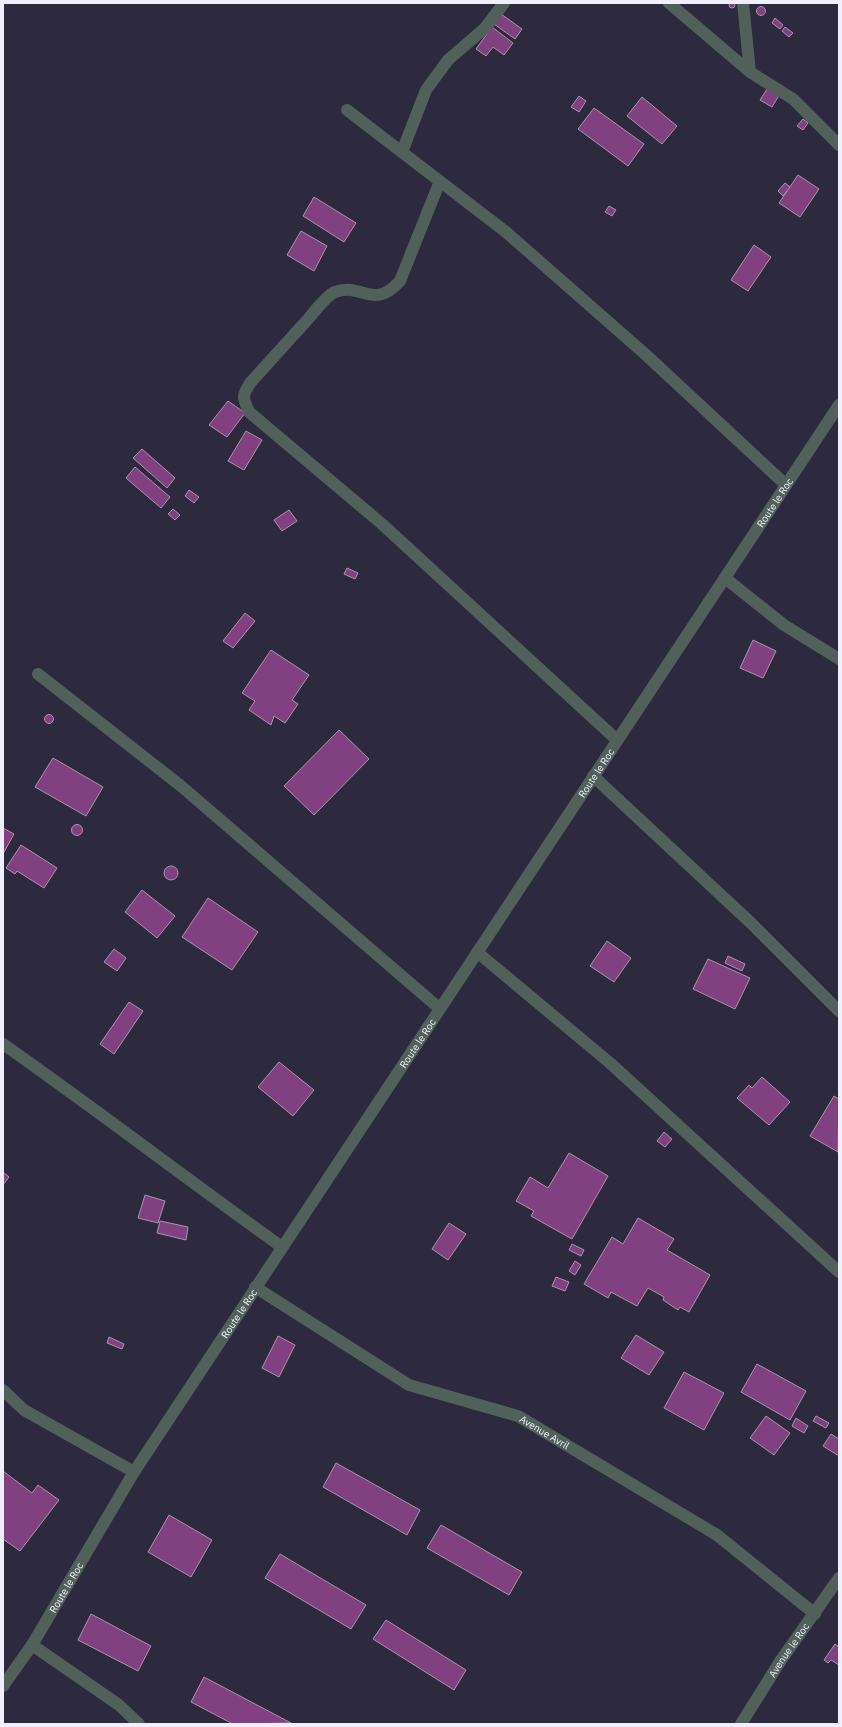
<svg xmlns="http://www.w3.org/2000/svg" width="842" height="1727" font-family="'IBM Plex Sans',sans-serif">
<rect width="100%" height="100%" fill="#2d293e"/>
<g fill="#814180" stroke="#ab95aa">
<circle cx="732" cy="5" r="3"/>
<circle cx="761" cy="11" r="4.5"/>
<path d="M 501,14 L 522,29 L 515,39 L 494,24 Z"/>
<path d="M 775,18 L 783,25 L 780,29 L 772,23 Z"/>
<path d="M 492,27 L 513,43 L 504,55 L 493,47 L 486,56 L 476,49 Z"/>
<path d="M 785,27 L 793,33 L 789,37 L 782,31 Z"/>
<path d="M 769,86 L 780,94 L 772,107 L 760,100 Z"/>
<path d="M 579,96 L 586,101 L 579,112 L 571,107 Z"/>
<path d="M 642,97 L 677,126 L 662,144 L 627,116 Z"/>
<path d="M 594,108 L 644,144 L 628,166 L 578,129 Z"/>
<path d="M 803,119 L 808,123 L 803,130 L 797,126 Z"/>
<path d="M 798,175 L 819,189 L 800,217 L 779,203 Z"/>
<path d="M 785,183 L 790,187 L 783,196 L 778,191 Z"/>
<path d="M 314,197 L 356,223 L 344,242 L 303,216 Z"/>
<path d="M 609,206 L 616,210 L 612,216 L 605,212 Z"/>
<path d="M 301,231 L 327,246 L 314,271 L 287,255 Z"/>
<path d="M 754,245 L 771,257 L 748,291 L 731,280 Z"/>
<path d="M 228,401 L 245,413 L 227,437 L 209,425 Z"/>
<path d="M 246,431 L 262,440 L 244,470 L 228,461 Z"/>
<path d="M 142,449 L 175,478 L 167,488 L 133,458 Z"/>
<path d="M 135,467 L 170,497 L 161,508 L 126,478 Z"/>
<path d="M 189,490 L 199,497 L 194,503 L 185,496 Z"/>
<path d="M 173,509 L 180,515 L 175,520 L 168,514 Z"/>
<path d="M 289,510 L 297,521 L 282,531 L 274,520 Z"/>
<path d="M 347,568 L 358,573 L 355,579 L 344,574 Z"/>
<path d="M 245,613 L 255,621 L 233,648 L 223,641 Z"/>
<path d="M 753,640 L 776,651 L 763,678 L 740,668 Z"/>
<path d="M 271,650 L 309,675 L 292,700 L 298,704 L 285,723 L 274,716 L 271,725 L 249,710 L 255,701 L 242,693 Z"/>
<circle cx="49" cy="719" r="4.5"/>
<path d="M 339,730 L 369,759 L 314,815 L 284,786 Z"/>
<path d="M 53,758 L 103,787 L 86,816 L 35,787 Z"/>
<circle cx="77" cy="830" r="5.5"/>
<path d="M 3,828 L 14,834 L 3,854 Z"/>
<path d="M 21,845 L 57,868 L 44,888 L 17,871 L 15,874 L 6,868 Z"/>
<circle cx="171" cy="873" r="7"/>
<path d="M 142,890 L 175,916 L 157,938 L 125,912 Z"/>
<path d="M 208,898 L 258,932 L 232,970 L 182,937 Z"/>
<path d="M 607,941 L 631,958 L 614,982 L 590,966 Z"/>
<path d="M 114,949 L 126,958 L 117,971 L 104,962 Z"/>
<path d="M 728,956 L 745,964 L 742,971 L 725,963 Z"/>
<path d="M 708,959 L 750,978 L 735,1009 L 693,989 Z"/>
<path d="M 129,1002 L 143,1011 L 114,1054 L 100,1044 Z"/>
<path d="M 279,1062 L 314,1090 L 293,1116 L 258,1087 Z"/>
<path d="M 762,1077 L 790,1102 L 769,1125 L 737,1098 L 749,1085 L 752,1088 Z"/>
<path d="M 834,1096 L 839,1099 L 838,1152 L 810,1136 Z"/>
<path d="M 664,1132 L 672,1139 L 665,1147 L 657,1141 Z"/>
<path d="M 569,1153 L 608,1176 L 572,1239 L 531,1216 L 534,1211 L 516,1201 L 530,1177 L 548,1188 Z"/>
<path d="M 3,1172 L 9,1177 L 3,1185 Z"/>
<path d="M 145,1195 L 165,1201 L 158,1223 L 138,1218 Z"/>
<path d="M 638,1218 L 674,1239 L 667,1250 L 710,1275 L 689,1312 L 680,1307 L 678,1310 L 663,1300 L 664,1297 L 648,1288 L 637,1306 L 611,1292 L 608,1298 L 584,1284 L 612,1237 L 623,1244 Z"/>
<path d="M 160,1221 L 188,1227 L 186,1240 L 157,1233 Z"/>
<path d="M 449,1223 L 466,1234 L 448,1260 L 432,1249 Z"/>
<path d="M 572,1244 L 584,1250 L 581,1256 L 569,1250 Z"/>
<path d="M 575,1261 L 581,1265 L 575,1275 L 569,1271 Z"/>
<path d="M 556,1277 L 569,1282 L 565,1291 L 552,1286 Z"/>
<path d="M 636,1335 L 664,1352 L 649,1375 L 621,1358 Z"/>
<path d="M 278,1336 L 295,1345 L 279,1377 L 262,1368 Z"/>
<path d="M 109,1337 L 124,1344 L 122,1349 L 107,1343 Z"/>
<path d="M 757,1364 L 806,1391 L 790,1420 L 741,1392 Z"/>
<path d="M 684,1372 L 724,1393 L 704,1430 L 664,1408 Z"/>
<path d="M 766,1416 L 790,1433 L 774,1455 L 750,1438 Z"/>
<path d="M 816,1416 L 829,1423 L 826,1428 L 813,1421 Z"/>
<path d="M 796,1418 L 808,1426 L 804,1433 L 792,1426 Z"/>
<path d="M 831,1434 L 839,1439 L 839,1456 L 823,1446 Z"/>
<path d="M 336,1463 L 420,1510 L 407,1535 L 323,1487 Z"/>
<path d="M 3,1471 L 32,1493 L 38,1485 L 59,1500 L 20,1551 L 3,1539 Z"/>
<path d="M 169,1515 L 212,1540 L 191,1577 L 148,1552 Z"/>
<path d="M 441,1525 L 522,1572 L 509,1595 L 427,1548 Z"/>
<path d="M 280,1554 L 366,1605 L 351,1629 L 265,1578 Z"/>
<path d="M 91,1614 L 151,1646 L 138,1671 L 78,1640 Z"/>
<path d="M 386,1620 L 466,1670 L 454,1690 L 373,1639 Z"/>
<path d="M 835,1644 L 839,1647 L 839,1665 L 831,1660 L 828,1663 L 824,1660 Z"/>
<path d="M 204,1677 L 291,1723 L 233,1724 L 191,1702 Z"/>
</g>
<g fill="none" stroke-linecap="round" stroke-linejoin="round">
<g stroke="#52605c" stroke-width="12">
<path d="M 669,3 L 750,72"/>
<path d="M 743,3 L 750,72 L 793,99 L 839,145"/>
<path d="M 347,110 L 506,232 L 645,354 L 786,485"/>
<path d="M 402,152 L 426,90 L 448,60 L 485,28 L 504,3"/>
<path d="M 440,181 L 400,281 C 373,311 362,282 335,292 C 327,295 315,311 309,318 C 290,339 271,360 251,382 C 242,395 242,397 249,412 L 382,524 L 617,740"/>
<path d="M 725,578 L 784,625 L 839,659"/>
<path d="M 38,674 L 181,786 L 439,1008"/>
<path d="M 593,776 L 751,923 L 839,1011"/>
<path d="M 477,952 L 610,1063 L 839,1272"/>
<path d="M 3,1044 C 97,1110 188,1180 282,1247"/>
<path id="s1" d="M 255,1287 L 409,1385 L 518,1416 L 717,1535 L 815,1614"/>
<path d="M 3,1390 L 24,1410 L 134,1472"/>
<path d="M 32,1645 L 119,1705 L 139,1724"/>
<path id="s2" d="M 3,1686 L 32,1645 L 134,1472 L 839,405"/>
<path id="s3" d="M 741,1724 L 781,1660 L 839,1578"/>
</g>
</g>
<g text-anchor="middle" stroke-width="4" stroke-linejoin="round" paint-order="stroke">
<g font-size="10" fill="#f1effd" stroke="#231f34">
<text dy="4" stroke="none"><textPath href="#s2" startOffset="1413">Route le Roc</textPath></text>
<text dy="4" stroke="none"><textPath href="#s2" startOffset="1089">Route le Roc</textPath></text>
<text dy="4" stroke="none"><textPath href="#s2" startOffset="765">Route le Roc</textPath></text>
<text dy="4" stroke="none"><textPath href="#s2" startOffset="441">Route le Roc</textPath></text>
<text dy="4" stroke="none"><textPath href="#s1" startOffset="327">Avenue Avril</textPath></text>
<text dy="4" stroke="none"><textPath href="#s2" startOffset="117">Route le Roc</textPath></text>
<text dy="4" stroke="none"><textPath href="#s3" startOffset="88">Avenue le Roc</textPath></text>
</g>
</g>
<rect width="842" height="1727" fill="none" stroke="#f1effd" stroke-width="8"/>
</svg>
